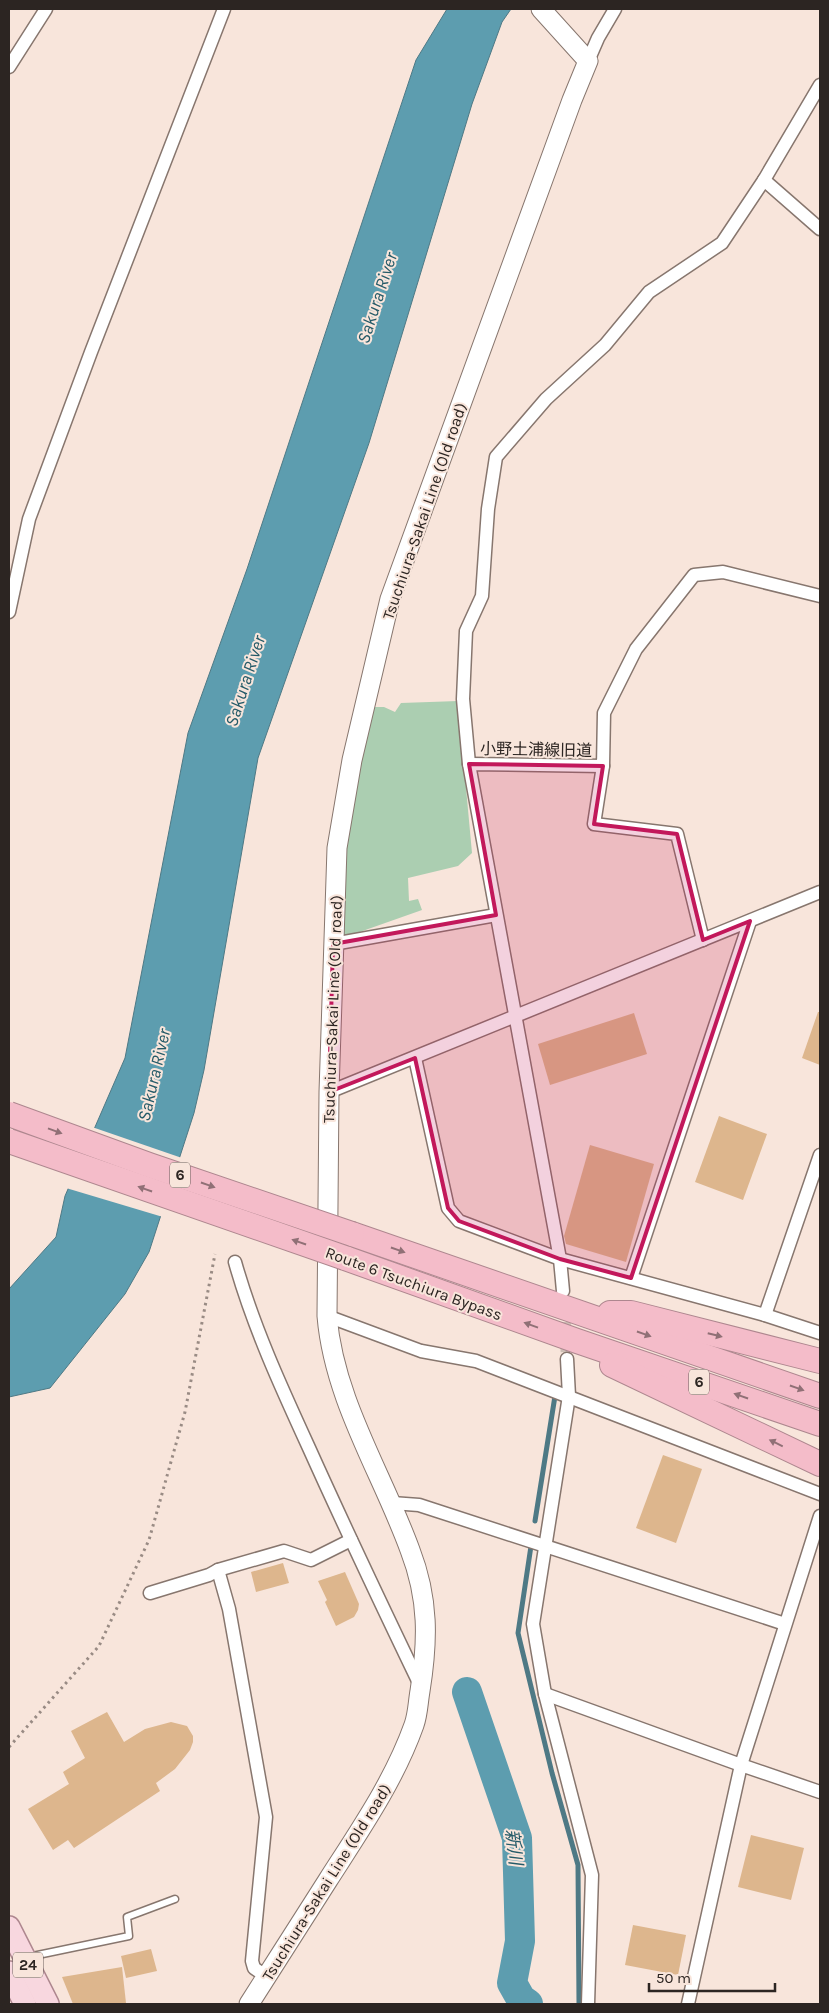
<svg xmlns="http://www.w3.org/2000/svg" width="829" height="2013" font-family="Karla,'Noto Sans JP',sans-serif">
<rect width="100%" height="100%" fill="#f8e5db"/>
<path fill="#abceb1" d="M 458,701 L 472,853 L 458,866 L 408,878 L 409,901 L 418,899 L 422,910 L 337,940 L 343,849 L 358,759 L 373,707 L 384,707 L 395,712 L 401,703 Z"/>
<path fill="#5d9daf" stroke="#4e7985" d="M 447,9 L 511,9 L 502,22 L 472,104 L 369,443 L 258,758 L 204,1070 L 194,1113 L 149,1252 L 125,1294 L 50,1388 L 9,1397 L 9,1289 L 56,1237 L 65,1196 L 125,1058 L 188,733 L 247,569 L 416,60 Z"/>
<path fill="#f8e5db" d="M 92,1127 L 182,1158 L 163,1217 L 66,1188 Z"/>
<g fill="none" stroke-linecap="round" stroke-linejoin="round">
<g stroke="#4e7985" stroke-width="5">
<path d="M 535,1521 L 555,1396"/>
<path d="M 531,1546 L 518,1633 L 552,1773 L 578,1865 L 579,2004"/>
</g>
<path stroke="#5d9daf" stroke-width="30" d="M 467,1692 L 517,1838 L 520,1941 L 512,1983 L 521,1999 L 528,2004"/>
</g>
<g fill="#ddb68d">
<path d="M 818,1012 L 820,1012 L 820,1065 L 802,1058 Z"/>
<path d="M 634,1013 L 647,1054 L 550,1085 L 538,1044 Z"/>
<path d="M 719,1116 L 767,1134 L 743,1200 L 695,1182 Z"/>
<path d="M 590,1145 L 654,1164 L 626,1262 L 566,1244 L 564,1236 Z"/>
<path d="M 663,1455 L 702,1469 L 676,1543 L 636,1528 Z"/>
<path d="M 283,1563 L 289,1583 L 256,1592 L 251,1572 Z"/>
<path d="M 345,1572 L 359,1604 L 358,1610 L 354,1617 L 336,1626 L 325,1602 L 327,1600 L 318,1581 Z"/>
<path d="M 107,1712 L 124,1742 L 145,1729 L 171,1722 L 187,1726 L 193,1736 L 193,1742 L 190,1750 L 175,1769 L 156,1783 L 160,1791 L 74,1848 L 68,1840 L 53,1850 L 28,1809 L 69,1784 L 63,1772 L 85,1758 L 71,1731 Z"/>
<path d="M 751,1835 L 804,1848 L 791,1900 L 738,1887 Z"/>
<path d="M 633,1925 L 686,1935 L 678,1975 L 625,1965 Z"/>
<path d="M 151,1949 L 157,1971 L 126,1978 L 121,1956 Z"/>
<path d="M 122,1967 L 126,2003 L 73,2004 L 62,1977 Z"/>
</g>
<g fill="none" stroke-linecap="round" stroke-linejoin="round">
<path stroke="#cfbfb6" stroke-width="12" stroke-dasharray="12 6" stroke-linecap="butt" d="M 564,1304 L 567,1359"/>
<g stroke="#87766e" stroke-width="9">
<path id="lane" d="M 28,1957 L 129,1936 L 127,1917 L 175,1899"/>
</g>
<g stroke="#87766e" stroke-width="15">
<g id="street">
<path d="M 588,61 L 598,38 L 615,9"/>
<path d="M 9,67 L 46,9"/>
<path d="M 764,180 L 820,229"/>
<path d="M 9,612 L 29,519 L 91,352 L 224,9"/>
<path d="M 469,764 L 463,699 L 466,631 L 482,596 L 488,509 L 496,457 L 546,399 L 605,345 L 649,292 L 722,243 L 764,180 L 820,85"/>
<path d="M 603,766 L 594,824 L 677,834 L 703,940"/>
<path d="M 333,944 L 496,915"/>
<path d="M 415,1058 L 448,1208 L 459,1221 L 560,1259 L 765,1315 L 820,1333"/>
<path d="M 329,1092 L 820,892"/>
<path d="M 235,1262 C 253,1326 281,1387 309,1448 C 345,1528 382,1606 420,1685"/>
<path d="M 631,1278 L 750,921"/>
<path d="M 563,1291 L 560,1259 L 469,764 L 603,766 L 604,713 L 636,649 L 694,575 L 723,572 L 820,596"/>
<path d="M 765,1315 L 820,1155"/>
<path d="M 327,1316 L 421,1351 L 476,1361 L 820,1494"/>
<path d="M 567,1359 L 569,1396 L 533,1624 L 545,1694 L 592,1875 L 588,2004"/>
<path d="M 392,1503 L 419,1505 L 785,1624"/>
<path d="M 218,1570 L 229,1609 L 266,1817 L 252,1961 L 254,1968 L 267,1977"/>
<path d="M 150,1593 L 209,1575 L 218,1570 L 284,1551 L 311,1560 L 351,1540"/>
<path d="M 545,1694 L 741,1765 L 820,1792"/>
<path d="M 688,2004 L 741,1765 L 820,1516"/>
</g>
</g>
<g stroke="#87766e" stroke-width="21">
<path id="secondary" d="M 249,2004 C 275,1963 302,1921 328,1880 C 360,1830 394,1781 414,1725 C 418,1714 418,1702 420,1691 C 428,1641 429,1599 410,1550 C 382,1473 334,1400 327,1316 L 329,1092 L 337,848 L 352,760 L 390,599 L 572,100 L 588,61 L 541,9"/>
</g>
<g stroke="#ae878f" stroke-width="24">
<g id="primary">
<path d="M 9,1927 L 48,2004"/>
<path d="M 9,1972 L 25,2004"/>
</g>
</g>
<g stroke="#ae878f" stroke-width="26">
<g id="highway">
<path d="M 352,1234 L 820,1396"/>
<path d="M 345,1258 L 577,1341 L 820,1424"/>
<path d="M 610,1313 L 631,1313 L 820,1361"/>
<path d="M 612,1365 L 820,1464"/>
</g>
</g>
<path stroke="#998b84" stroke-width="3" stroke-dasharray="2.5 4" stroke-linecap="butt" d="M 9,1747 L 99,1646 L 149,1540 L 185,1412 L 215,1254"/>
<use href="#lane" stroke="#fff" stroke-width="6"/>
<use href="#street" stroke="#fff" stroke-width="12"/>
<use href="#secondary" stroke="#fff" stroke-width="19"/>
<use href="#primary" stroke="#f8d7df" stroke-width="21"/>
<use href="#highway" stroke="#f4bcc9" stroke-width="24"/>
<g stroke="#ae878f" stroke-width="26" stroke-linecap="butt">
<g id="highway-bridge">
<path d="M 9,1114 L 149,1165 L 352,1234"/>
<path d="M 9,1141 L 345,1258"/>
</g>
</g>
<use href="#highway-bridge" stroke="#f4bcc9" stroke-width="24"/>
</g>
<defs><path id="oneway-solid" d="M-6-.8H1V-3.2L6.5 0L1 3.2V.8H-6Z" transform="scale(1.25)"/></defs>
<g fill="#907076">
<use href="#oneway-solid" transform="translate(55 1131) rotate(20)"/>
<use href="#oneway-solid" transform="translate(208 1185) rotate(19)"/>
<use href="#oneway-solid" transform="translate(145 1189) rotate(-161)"/>
<use href="#oneway-solid" transform="translate(299 1242) rotate(-161)"/>
<use href="#oneway-solid" transform="translate(398 1250) rotate(19)"/>
<use href="#oneway-solid" transform="translate(531 1325) rotate(-160)"/>
<use href="#oneway-solid" transform="translate(644 1334) rotate(19)"/>
<use href="#oneway-solid" transform="translate(715 1335) rotate(14)"/>
<use href="#oneway-solid" transform="translate(797 1388) rotate(19)"/>
<use href="#oneway-solid" transform="translate(741 1396) rotate(-161)"/>
<use href="#oneway-solid" transform="translate(776 1443) rotate(-154)"/>
</g>
<path fill="#c2185b" fill-opacity="0.2" stroke="#c2185b" stroke-width="4" stroke-linejoin="round" d="M 469,764 L 603,766 L 594,824 L 677,834 L 703,940 L 750,921 L 631,1278 L 560,1259 L 459,1221 L 448,1208 L 415,1058 L 329,1092 L 333,944 L 496,915 Z"/>
<g text-anchor="middle" stroke-width="4" stroke-linejoin="round" paint-order="stroke">
<g fill="#f8e5db" stroke="#695f5a" stroke-width="1">
<rect x="170" y="1162.5" width="20" height="25" rx="4"/>
<rect x="689" y="1369.5" width="20" height="25" rx="4"/>
<rect x="13" y="1952.5" width="30" height="25" rx="4"/>
</g>
<g font-size="15" font-weight="bold" fill="#2c2522">
<text x="180" y="1180">6</text>
<text x="699" y="1387">6</text>
<text x="28" y="1970">24</text>
</g>
<g font-size="16" fill="#2c2522" stroke="#f8e5db">
<text transform="translate(424 511) rotate(-71)" y="6">Tsuchiura-Sakai Line (Old road)</text>
<text transform="translate(536 749) rotate(1)" y="6">小野土浦線旧道</text>
<text transform="translate(332 1009) rotate(-88)" y="6">Tsuchiura-Sakai Line (Old road)</text>
<text transform="translate(414 1283) rotate(20)" y="6">Route 6 Tsuchiura Bypass</text>
<text transform="translate(326 1882) rotate(-58)" y="6">Tsuchiura-Sakai Line (Old road)</text>
</g>
<g font-size="18" font-style="italic" fill="#245a68" stroke="#f8e5db">
<text transform="translate(377 298) rotate(-72)" y="6">Sakura River</text>
<text transform="translate(245 681) rotate(-72)" y="6">Sakura River</text>
<text transform="translate(154 1075) rotate(-77)" y="6">Sakura River</text>
<text transform="translate(514 1847) rotate(83)" y="6">新川</text>
</g>
</g>
<rect width="829" height="2013" fill="none" stroke="#2c2522" stroke-width="20"/>
<path d="M649 1983v8h126v-8" fill="none" stroke="#2c2522" stroke-width="2.5"/>
<text x="656" y="1983" font-size="15" fill="#2c2522" stroke="#f8e5db" stroke-width="4" paint-order="stroke">50 m</text>
</svg>
